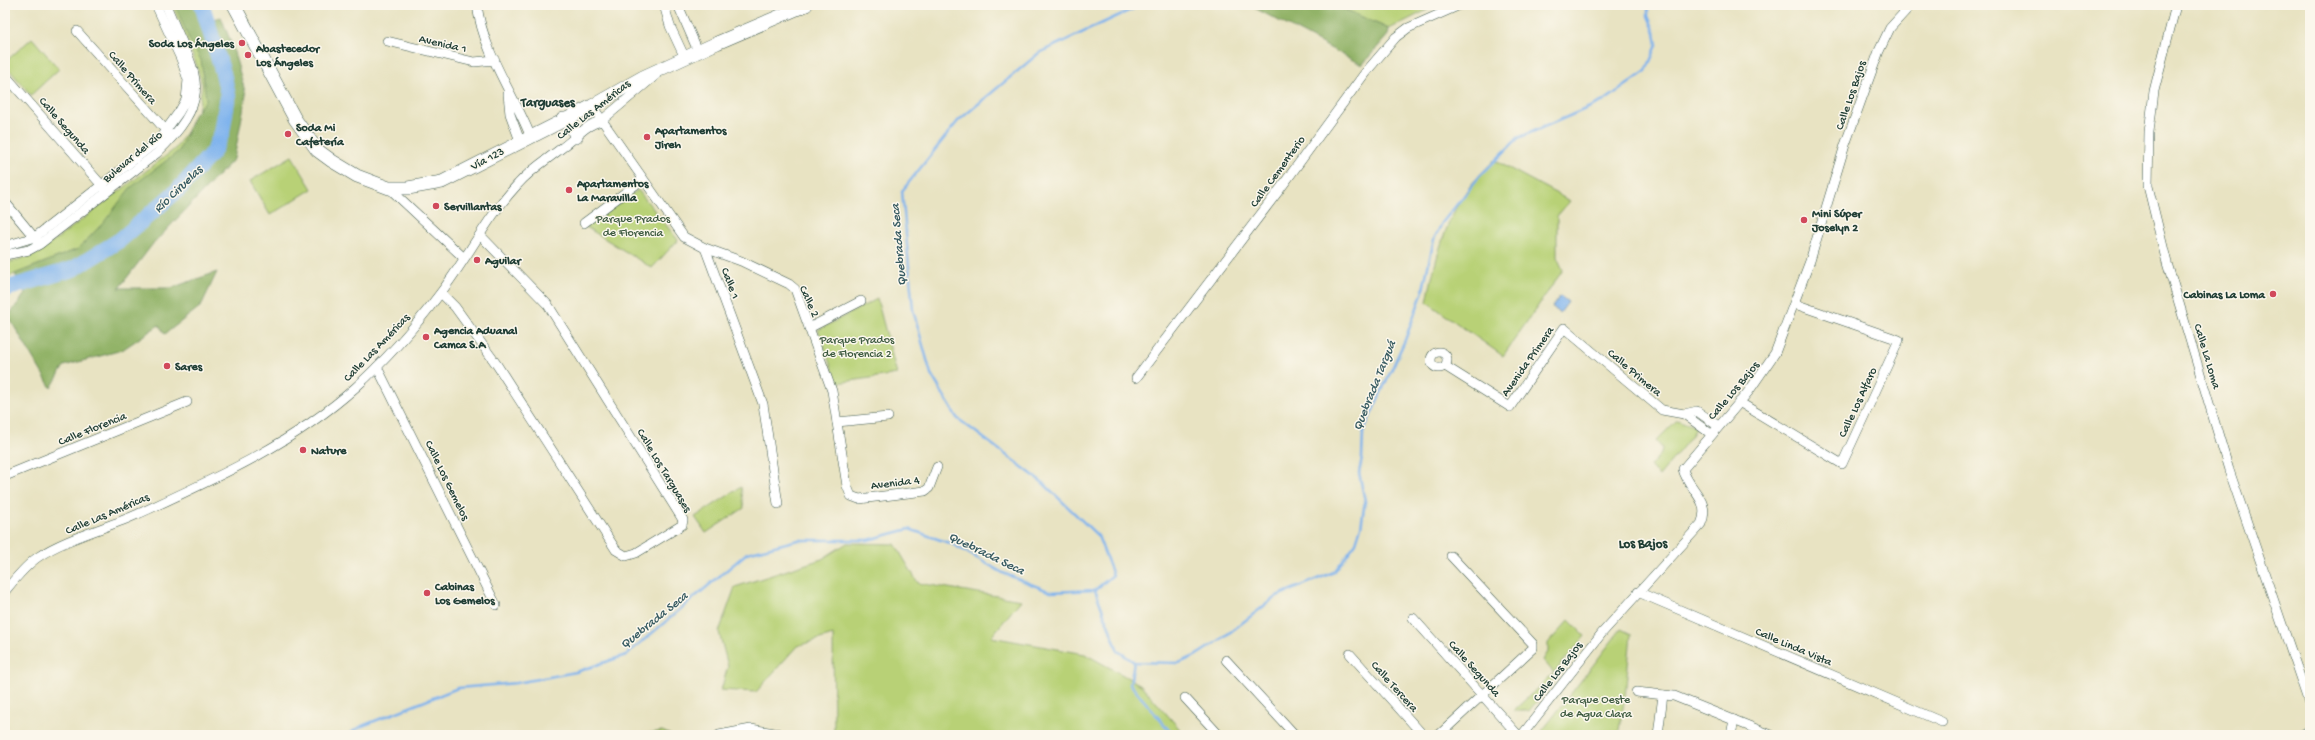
<svg xmlns="http://www.w3.org/2000/svg" width="2315" height="740" font-family="'Gochi Hand',sans-serif">
<rect width="100%" height="100%" fill="#fbf7ec"/>
<filter id="ink" filterUnits="userSpaceOnUse"><feTurbulence type="fractalNoise" baseFrequency=".025" numOctaves="2"/><feDisplacementMap in="SourceGraphic" scale="8" xChannelSelector="R" yChannelSelector="G"/><feConvolveMatrix kernelMatrix="1 2 1 2 8 2 1 2 1" color-interpolation-filters="sRGB"/></filter>
<filter id="wash" filterUnits="userSpaceOnUse"><feTurbulence type="fractalNoise" baseFrequency=".012" numOctaves="4" result="noise"/><feDisplacementMap in="SourceGraphic" scale="16" xChannelSelector="R" yChannelSelector="G"/><feGaussianBlur stdDeviation="0.9" result="paint"/><feColorMatrix in="noise" values="0 0 0 0 0 0 0 0 0 0 0 0 0 0 0 0 0 1.4 0 .05"/><feComposite in="paint" operator="in"/></filter>
<g filter="url(#wash)">
<rect width="100%" height="100%" fill="#e8e3c2"/>
<g fill="#b8d176" stroke="#6c8755">
<path d="M 172,5 L 195,5 L 213,126 L 78,249 L 5,278 L 5,264 L 38,253 L 175,149 L 198,114 L 202,85 L 197,66 Z"/>
<path d="M 1335,5 L 1437,5 L 1389,29 Z"/>
<path d="M 32,38 L 59,69 L 31,95 L 5,65 L 5,62 Z"/>
<path d="M 292,156 L 312,189 L 270,215 L 250,181 Z"/>
<path d="M 1494,160 L 1570,201 L 1557,216 L 1557,257 L 1563,270 L 1503,356 L 1427,302 C 1435,262 1444,223 1467,190 C 1475,179 1485,170 1494,160 Z"/>
<path d="M 638,190 L 678,240 L 652,268 L 586,227 Z"/>
<path d="M 877,299 L 897,374 L 837,383 L 818,330 Z"/>
<path d="M 1677,420 L 1696,427 L 1691,437 L 1659,476 L 1650,466 L 1661,454 L 1662,448 L 1656,441 Z"/>
<path d="M 741,487 L 744,508 L 706,533 L 695,517 Z"/>
<path d="M 847,543 L 895,544 L 918,583 L 1021,600 L 991,637 L 1085,654 L 1141,685 L 1185,735 L 834,735 L 833,635 L 797,646 L 756,692 L 721,690 L 728,666 L 719,632 L 735,587 L 822,559 Z"/>
<path d="M 1569,620 L 1585,636 L 1554,673 L 1554,679 L 1529,711 L 1513,711 L 1554,673 L 1543,660 L 1548,652 L 1548,643 Z"/>
<path d="M 1621,629 L 1631,634 L 1625,697 L 1618,735 L 1539,735 Z"/>
<path d="M 662,731 L 671,735 L 639,735 Z"/>
</g>
<g fill="#92b367" stroke="#58784e">
<path d="M 175,5 L 199,5 L 204,22 L 221,17 L 232,45 L 246,95 L 234,159 L 152,245 L 119,288 L 171,288 L 217,272 L 201,306 L 165,334 L 159,325 L 122,350 L 64,366 L 51,388 L 8,316 L 25,294 L 15,274 L 78,249 L 104,222 L 130,188 L 179,151 L 194,115 L 206,100 L 201,60 L 189,39 Z"/>
<path d="M 1249,5 L 1335,5 L 1389,29 L 1388,35 L 1362,65 Z"/>
</g>
<path fill="#80b4ed" stroke="#507890" d="M 1560,296 L 1568,302 L 1560,313 L 1552,307 Z"/>
<g fill="none" stroke-linecap="round" stroke-linejoin="round">
<g stroke="#80b4ed" stroke-width="2.5">
<path d="M 1095,590 L 1118,651 L 1134,662 L 1179,663 L 1195,656 L 1220,640 L 1277,596 L 1334,572 L 1356,543 L 1361,527 L 1365,501 L 1359,473 L 1362,458 L 1363,432 L 1405,340 L 1422,294 L 1434,239 L 1442,223 L 1479,177 L 1518,138 L 1604,101 L 1646,71 L 1657,45 L 1655,32 L 1648,16 L 1648,5"/>
<path d="M 1134,662 L 1130,684 L 1173,735"/>
<path d="M 347,735 L 362,726 L 458,688 L 516,683 L 576,672 L 626,655 L 747,553 L 798,540 L 868,540 L 909,529 L 952,544 L 1003,573 L 1051,592 L 1095,590 L 1113,575 L 1098,536 L 1042,482 L 957,418 L 931,374 L 913,310 L 902,191 L 958,121 L 1039,53 L 1141,5"/>
</g>
<path stroke="#80b4ed" stroke-width="16" d="M 5,289 L 73,269 L 120,240 L 179,189 L 213,152 L 222,133 L 228,95 L 223,73 L 202,5"/>
</g>
</g>
<g filter="url(#ink)">
<g fill="none" stroke-linecap="round" stroke-linejoin="round">
<g stroke="#3d5649" stroke-width="10">
<g id="street">
<path d="M 477,5 C 483,52 513,93 530,135"/>
<path d="M 664,5 L 670,26 L 685,58"/>
<path d="M 678,5 L 698,51"/>
<path d="M 2176,5 L 2154,91 L 2149,132 L 2148,186 L 2167,263 L 2229,470 L 2310,706"/>
<path d="M 77,31 L 170,135"/>
<path d="M 387,41 L 474,62 L 495,60"/>
<path d="M 5,75 L 105,189"/>
<path d="M 508,94 L 510,114 L 520,141"/>
<path d="M 592,106 L 684,237 L 705,248 L 741,261 L 789,284 L 795,289 L 832,391 L 847,486 L 851,496 L 859,499 L 925,491 L 929,488 L 937,467"/>
<path d="M 389,188 L 464,258"/>
<path d="M 5,202 L 38,242"/>
<path d="M 584,223 L 642,180"/>
<path d="M 5,246 L 35,237 L 158,141 L 179,112 L 186,100 L 188,80 L 181,59 L 156,5"/>
<path d="M 705,248 L 763,404 L 778,504"/>
<path d="M 5,255 L 29,250 L 40,244 L 157,153 C 220,92 193,73 166,5"/>
<path d="M 441,293 L 455,307 L 497,365 L 616,550 L 626,556 L 636,553 L 682,525 L 683,520 L 548,305 L 480,235"/>
<path d="M 809,328 L 861,301"/>
<circle cx="1439" cy="360" r="8"/>
<path d="M 1445,366 L 1510,407 L 1564,328 L 1662,410 L 1684,414 L 1697,411 L 1718,426"/>
<path d="M 377,367 L 496,605"/>
<path d="M 1136,378 L 1280,189 L 1365,73 L 1396,37 L 1408,28 L 1460,5"/>
<path d="M 1739,402 L 1842,464 L 1899,340 L 1795,304"/>
<path d="M 1684,414 L 1711,434"/>
<path d="M 837,422 L 888,417"/>
<path d="M 5,476 L 187,402"/>
<path d="M 5,591 C 15,579 25,566 38,557 C 64,539 107,528 138,514 C 214,479 293,444 356,387 C 387,359 414,328 439,295 C 467,259 487,217 518,184 C 531,169 548,159 563,147 C 576,138 586,124 601,121 L 656,75"/>
<path d="M 1638,592 L 1942,722"/>
<path d="M 1413,618 L 1518,735"/>
<path d="M 1350,654 L 1423,735"/>
<path d="M 1226,660 L 1295,735"/>
<path d="M 1636,692 L 1674,696 L 1771,735"/>
<path d="M 1185,698 L 1219,735"/>
<path d="M 719,735 L 751,729 L 787,735"/>
<path d="M 1439,735 L 1533,648 L 1533,644 L 1451,556"/>
<path d="M 1522,735 L 1602,633 L 1701,524 C 1712,500 1688,490 1683,469 L 1749,391 L 1775,353 L 1810,261 L 1845,145 L 1879,51 L 1890,28 L 1911,5"/>
<path d="M 1658,735 L 1663,695"/>
<path d="M 1731,735 L 1734,720"/>
<path d="M 2302,735 L 2310,730"/>
</g>
</g>
<g stroke="#3d5649" stroke-width="14">
<g id="secondary">
<path d="M 234,5 L 295,119 L 317,150 L 332,161 L 357,176 L 389,188 L 408,188 L 442,182 L 592,106 L 643,77 L 717,43 L 806,5"/>
<path d="M 563,119 L 572,125 L 576,137"/>
</g>
</g>
<use href="#street" stroke="#fff" stroke-width="9"/>
<use href="#secondary" stroke="#fff" stroke-width="13"/>
</g>
</g>
<g fill="#d1495b" stroke="#fbf7ec" stroke-width="1.5">
<circle cx="242" cy="43" r="4"/>
<circle cx="248" cy="55" r="4"/>
<circle cx="288" cy="134" r="4"/>
<circle cx="647" cy="137" r="4"/>
<circle cx="569" cy="190" r="4"/>
<circle cx="436" cy="206" r="4"/>
<circle cx="1804" cy="220" r="4"/>
<circle cx="477" cy="260" r="4"/>
<circle cx="2273" cy="294" r="4"/>
<circle cx="426" cy="337" r="4"/>
<circle cx="167" cy="366" r="4"/>
<circle cx="303" cy="450" r="4"/>
<circle cx="427" cy="593" r="4"/>
</g>
<g text-anchor="middle" stroke-width="3" stroke-linejoin="round" paint-order="stroke">
<g font-size="12" font-weight="bold" fill="#1f3d34" stroke="#fbf7ec" text-anchor="start">
<text x="234" y="47" text-anchor="end">Soda Los Ángeles</text>
<text x="256" y="52">Abastecedor<tspan x="256" dy="14">Los Ángeles</tspan></text>
<text x="296" y="131">Soda Mi<tspan x="296" dy="14">Cafetería</tspan></text>
<text x="655" y="134">Apartamentos<tspan x="655" dy="14">Jireh</tspan></text>
<text x="577" y="187">Apartamentos<tspan x="577" dy="14">La Maravilla</tspan></text>
<text x="444" y="210">Servillantas</text>
<text x="1812" y="217">Mini Súper<tspan x="1812" dy="14">Joselyn 2</tspan></text>
<text x="485" y="264">Aguilar</text>
<text x="2265" y="298" text-anchor="end">Cabinas La Loma</text>
<text x="434" y="334">Agencia Aduanal<tspan x="434" dy="14">Camca S.A</tspan></text>
<text x="175" y="370">Sares</text>
<text x="311" y="454">Nature</text>
<text x="435" y="590">Cabinas<tspan x="435" dy="14">Los Gemelos</tspan></text>
</g>
<g font-size="12" fill="#1f3d34" stroke="#fbf7ec">
<text transform="translate(443 43) rotate(13)" y="4">Avenida 1</text>
<text transform="translate(133 77) rotate(49)" y="4">Calle Primera</text>
<text transform="translate(1850 95) rotate(-71)" y="4">Calle Los Bajos</text>
<text transform="translate(593 109) rotate(-38)" y="4">Calle Las Américas</text>
<text transform="translate(65 125) rotate(49)" y="4">Calle Segunda</text>
<text transform="translate(132 156) rotate(-40)" y="4">Bulevar del Río</text>
<text transform="translate(487 158) rotate(-28)" y="4">Vía 123</text>
<text transform="translate(1277 171) rotate(-54)" y="4">Calle Cementerio</text>
<text transform="translate(731 283) rotate(69)" y="4">Calle 1</text>
<text transform="translate(810 301) rotate(66)" y="4">Calle 2</text>
<text transform="translate(376 347) rotate(-46)" y="4">Calle Las Américas</text>
<text transform="translate(2208 356) rotate(73)" y="4">Calle La Loma</text>
<text transform="translate(1527 361) rotate(-55)" y="4">Avenida Primera</text>
<text transform="translate(1635 372) rotate(40)" y="4">Calle Primera</text>
<text transform="translate(1733 390) rotate(-50)" y="4">Calle Los Bajos</text>
<text transform="translate(1857 402) rotate(-65)" y="4">Calle Los Alfaro</text>
<text transform="translate(92 428) rotate(-22)" y="4">Calle Florencia</text>
<text transform="translate(665 470) rotate(59)" y="4">Calle Los Targuases</text>
<text transform="translate(448 480) rotate(64)" y="4">Calle Los Gemelos</text>
<text transform="translate(895 482) rotate(-7)" y="4">Avenida 4</text>
<text transform="translate(107 513) rotate(-23)" y="4">Calle Las Américas</text>
<text transform="translate(1794 646) rotate(23)" y="4">Calle Linda Vista</text>
<text transform="translate(1475 668) rotate(48)" y="4">Calle Segunda</text>
<text transform="translate(1557 671) rotate(-52)" y="4">Calle Los Bajos</text>
<text transform="translate(1395 686) rotate(48)" y="4">Calle Tercera</text>
</g>
<g font-size="12" fill="#3e5b41" stroke="#fbf7ec">
<text x="633" y="222">Parque Prados<tspan x="633" dy="14">de Florencia</tspan></text>
<text x="857" y="343">Parque Prados<tspan x="857" dy="14">de Florencia 2</tspan></text>
<text x="1596" y="703">Parque Oeste<tspan x="1596" dy="14">de Agua Clara</tspan></text>
</g>
<g font-size="13" font-weight="bold" fill="#1f3d34" stroke="#fbf7ec">
<text x="548" y="106">Targuases</text>
<text x="1643" y="547">Los Bajos</text>
</g>
<g font-size="13" font-style="italic" fill="#375b62" stroke="#fbf7ec">
<text transform="translate(177 188) rotate(-44)" y="5">Río Ciruelas</text>
<text transform="translate(897 245) rotate(-95)" y="5">Quebrada Seca</text>
<text transform="translate(1373 385) rotate(-68)" y="5">Quebrada Targuá</text>
<text transform="translate(987 552) rotate(26)" y="5">Quebrada Seca</text>
<text transform="translate(653 619) rotate(-39)" y="5">Quebrada Seca</text>
</g>
</g>
<rect width="2315" height="740" fill="none" stroke="#fbf7ec" stroke-width="20"/>
</svg>
